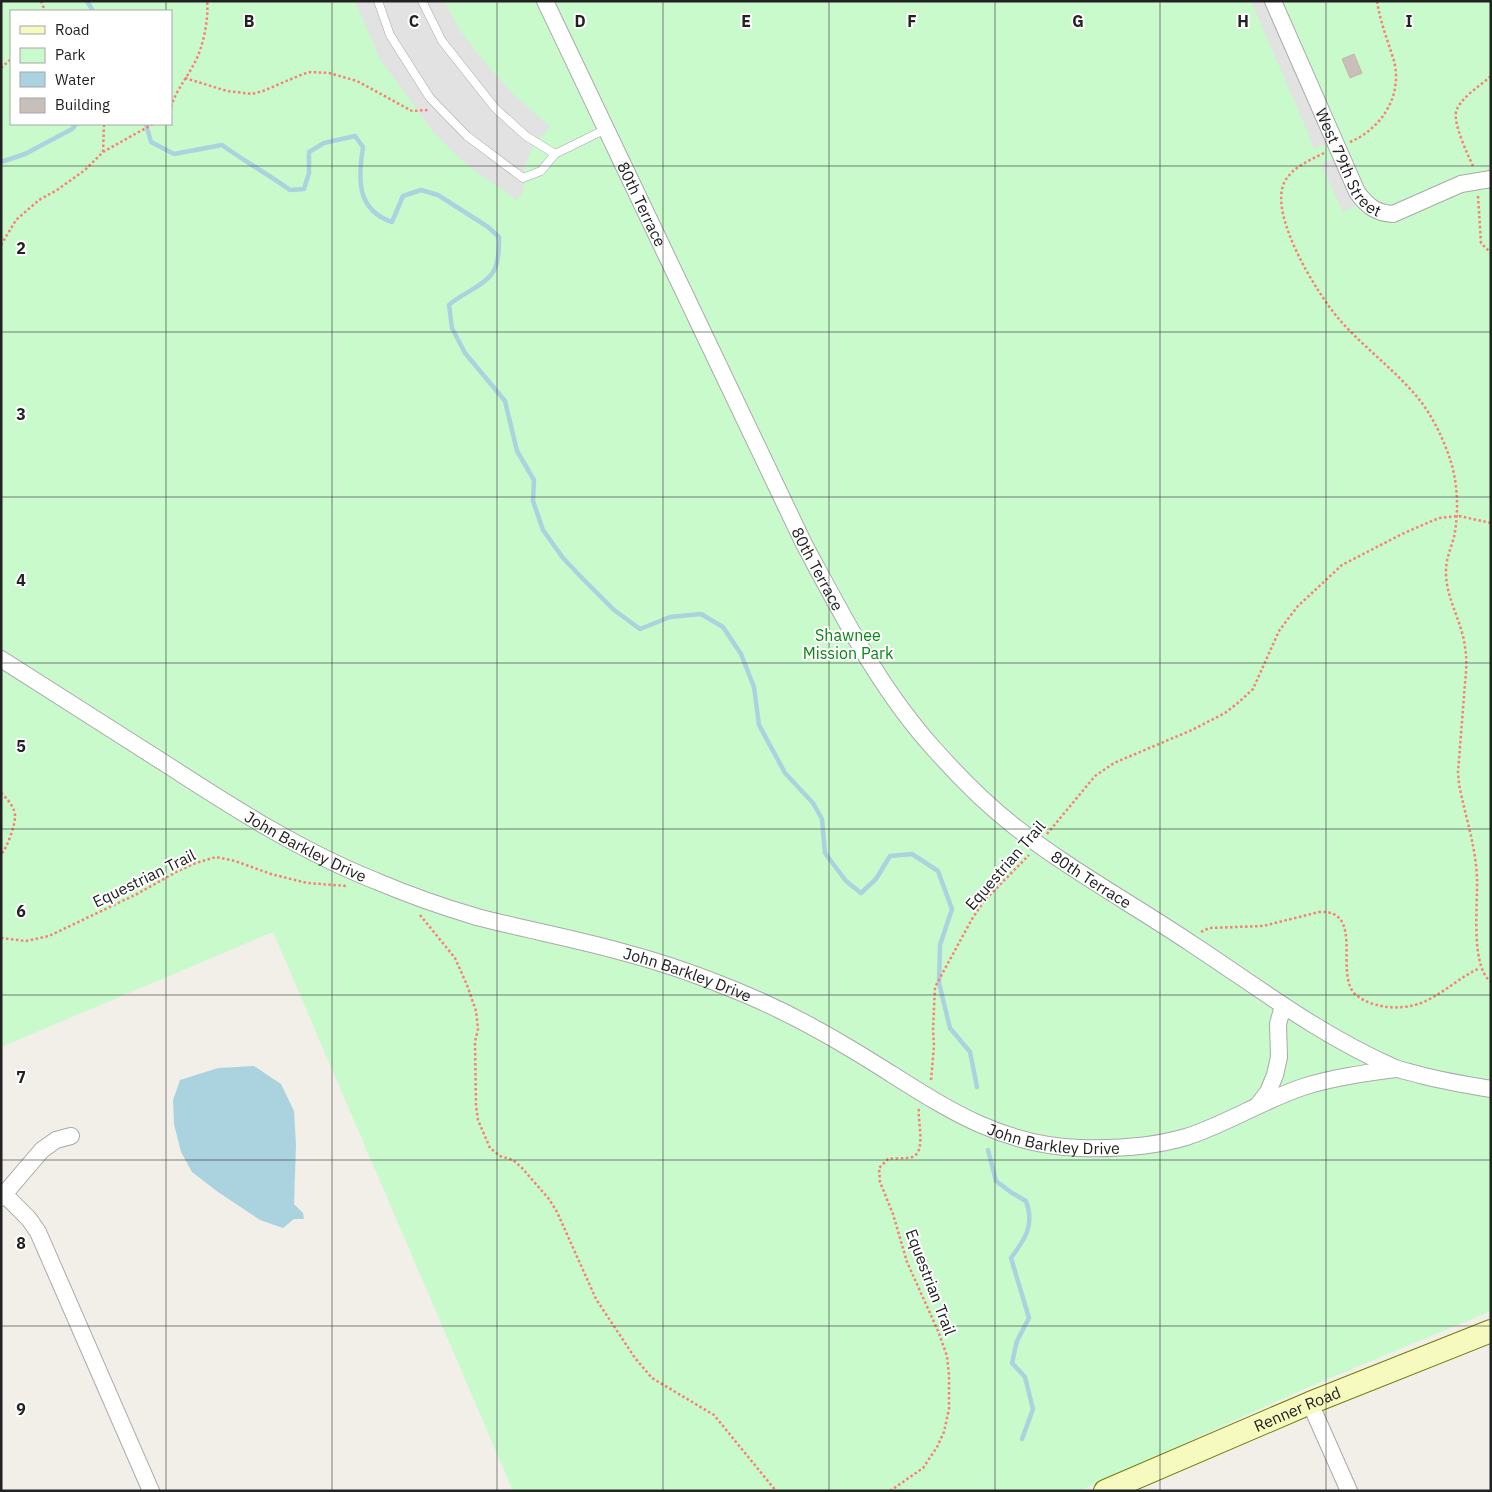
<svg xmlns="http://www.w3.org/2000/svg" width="1492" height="1492" font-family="'IBM Plex Sans',sans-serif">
<rect width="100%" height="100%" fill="#f2efe9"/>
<path fill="#c8facc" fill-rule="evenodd" d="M 1,1 L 1491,1 L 1491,1311 L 1304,1389 L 1079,1491 L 513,1491 L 273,932 L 1,1047 ZM 11,11 L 171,11 L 171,124 L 11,124 Z"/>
<g fill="#e2e2e2">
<path d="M 355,1 L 444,1 L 461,32 L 487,65 L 515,96 L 550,126 L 532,148 L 524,169 L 523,192 L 517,200 L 474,170 L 459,158 L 433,132 L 380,59 Z"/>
<path d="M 1251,1 L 1265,1 L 1327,143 L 1314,149 L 1305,126 Z"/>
<path d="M 1334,158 L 1356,206 L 1343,212 L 1321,164 Z"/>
</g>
<path fill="#aad3df" d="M 254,1066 L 281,1084 L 294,1111 L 296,1145 L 294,1204 L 303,1213 L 304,1219 L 294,1219 L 283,1228 L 260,1220 L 218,1192 L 192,1172 L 181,1152 L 174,1124 L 173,1100 L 180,1080 L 218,1068 Z"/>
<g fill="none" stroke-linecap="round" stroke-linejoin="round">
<g stroke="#aad3df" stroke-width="4.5">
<path d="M 87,1 L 93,11"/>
<path d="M 146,124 L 151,142 L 174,154 L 222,145 C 244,161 268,174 290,190 L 304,189 L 309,173 L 309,152 L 324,143 L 355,136 L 363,147 C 358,178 356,210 392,222 L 403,196 L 421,190 L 438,195 L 488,227 L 499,237 C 499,248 499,266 491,275 C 480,288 461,294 449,305 L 452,328 L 465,353 L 505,401 L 517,451 L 534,480 L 533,501 L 543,530 L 563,558 L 583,579 L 614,610 L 640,629 L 670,617 L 701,614 L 723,627 L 741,654 L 754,687 L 759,725 L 785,773 L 813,803 L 822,819 L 825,853 L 846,881 L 861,893 L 876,879 L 890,856 L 912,854 L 938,871 L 952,909 L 940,945 L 939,983 L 950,1028 L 970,1052 L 977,1087"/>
<path d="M 1,162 L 25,154 L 72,129 L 76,124"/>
<path d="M 988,1150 L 996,1181 L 1012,1193 L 1026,1201 C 1035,1225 1025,1239 1011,1258 L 1029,1318 L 1017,1341 L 1012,1363 L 1025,1377 L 1033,1409 L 1022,1439"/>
</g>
</g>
<path fill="#c7bfb8" stroke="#c4b6ab" d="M 1354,54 L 1362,73 L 1350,78 L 1342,59 Z"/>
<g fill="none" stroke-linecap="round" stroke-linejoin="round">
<g stroke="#a9a9a9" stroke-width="9">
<g id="lane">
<path d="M 378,1 L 390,35 L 430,98 L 467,136 L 523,178 L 541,171 L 555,154 L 606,129"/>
<path d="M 422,1 L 442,41 L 495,108 L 526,136 L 555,154"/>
</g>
</g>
<g stroke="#a9a9a9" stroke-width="18">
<g id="street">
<path id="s1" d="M 545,1 L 804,544 C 843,616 880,690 936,751 C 960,778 986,804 1014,826 C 1070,870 1134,905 1192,944 C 1259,988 1320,1035 1393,1067 C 1401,1071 1411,1072 1420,1075 C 1443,1081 1467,1085 1491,1089"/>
<path id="s2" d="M 1273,1 L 1357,192 C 1367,206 1376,213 1393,214 L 1461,184 L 1491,179"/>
<path id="s3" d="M 1,659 C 57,695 113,730 169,766 C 235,809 303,852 376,881 C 409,895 443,907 477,917 C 527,930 577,939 626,953 C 668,964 709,979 749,996 C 784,1011 818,1029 851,1049 C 927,1094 987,1145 1080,1148 C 1115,1149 1152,1147 1186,1137 C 1227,1124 1265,1099 1306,1086 C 1335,1077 1366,1073 1396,1069"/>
<path d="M 1258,1105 L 1268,1092 L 1275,1075 L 1279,1057 L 1278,1024 L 1283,1006"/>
<path d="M 5,1195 L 29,1219 L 38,1232 L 151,1491"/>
<path d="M 1,1198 L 42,1150 L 56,1140 L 71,1136"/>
<path d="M 1310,1403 L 1349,1491"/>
</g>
</g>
<g stroke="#707d05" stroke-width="24">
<g id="secondary">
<path id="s4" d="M 1105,1491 L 1310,1403 L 1491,1331"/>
</g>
</g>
<g stroke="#fa8072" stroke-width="2.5" stroke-dasharray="2.5 2.5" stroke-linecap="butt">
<path d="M 41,1 L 45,11"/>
<path d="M 1,68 L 11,59"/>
<path d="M 185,78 L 227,91 L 252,94 L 263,91 L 303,74 L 311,72 L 329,73 L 357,81 L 412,111 L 428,110"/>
<path d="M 171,107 C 176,90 187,78 195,62 C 203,47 209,19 207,1"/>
<path d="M 1350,142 C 1381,129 1403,96 1394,61 C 1388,41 1380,22 1377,1"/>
<path d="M 103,152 L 104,124"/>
<path d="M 1324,153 C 1310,160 1293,167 1285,181 C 1267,213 1317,293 1338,318 C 1363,347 1394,369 1418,398 C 1432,415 1443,438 1450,459 C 1458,483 1459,512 1454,537 C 1451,548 1446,559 1446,570 C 1445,597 1462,621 1465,647 C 1468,664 1465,680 1464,696 C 1462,721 1460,747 1458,772 L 1459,784 C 1465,816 1476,846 1477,879 C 1478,904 1470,966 1491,982"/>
<path d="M 1473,166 C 1468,155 1451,120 1457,109 C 1463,96 1480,86 1491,76"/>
<path d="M 1478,196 L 1481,243 L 1491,253"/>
<path d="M 1,245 L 16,220 L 39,200 L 57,190 L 85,170 L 103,152 L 153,124"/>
<path d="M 1,793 C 7,798 16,809 15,817 C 15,825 7,849 1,854"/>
<path d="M 1047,834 L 1095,776 L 1114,763 L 1192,730 L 1225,713 L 1239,702 L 1253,689 L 1279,631 L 1287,620 L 1298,606 L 1342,565 L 1402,534 L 1439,518 L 1459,516 L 1491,523"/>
<path d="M 420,915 L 455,958 L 467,985 L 476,1011 L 478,1029 L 475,1042 L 476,1106 L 478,1120 L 490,1148 L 500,1156 L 513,1160 L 522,1168 L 549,1199 L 557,1212 L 596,1299 L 635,1358 L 652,1378 L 714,1415 L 776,1491"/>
<path d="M 1201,932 L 1209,928 L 1263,926 L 1319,912 C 1366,909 1333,975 1356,995 C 1375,1010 1407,1011 1428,1000 C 1447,990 1462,976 1480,968"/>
<path d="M 1,938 L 26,941 L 49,936 L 137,894 L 178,871 L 196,863 L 216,857 L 235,861 L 271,874 L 307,883 L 347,886"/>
<path d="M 931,1080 L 934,1046 L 933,1030 L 935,987 L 972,919 L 984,901 L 1029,855"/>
<path d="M 890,1491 L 923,1468 L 937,1447 L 944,1432 L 949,1409 L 949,1375 L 947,1356 L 938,1331 L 907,1262 L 893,1214 L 880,1182 L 879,1168 L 888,1159 C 895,1158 905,1159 912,1157 C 927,1152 917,1121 919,1108"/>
</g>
<use href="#lane" stroke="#fff" stroke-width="8"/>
<use href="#street" stroke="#fff" stroke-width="16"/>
<use href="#secondary" stroke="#f7fabf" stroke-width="22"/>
</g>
<path fill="none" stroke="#222" stroke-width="1" stroke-opacity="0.55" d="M 166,1 L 166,11M 332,1 L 332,1491M 497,1 L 497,1491M 663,1 L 663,1491M 829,1 L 829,1491M 995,1 L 995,1491M 1160,1 L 1160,1491M 1326,1 L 1326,1491M 166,124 L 166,1491M 1,166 L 1491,166M 1,332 L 1491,332M 1,497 L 1491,497M 1,663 L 1491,663M 1,829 L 1491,829M 1,995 L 1491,995M 1,1160 L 1491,1160M 1,1326 L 1491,1326"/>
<g text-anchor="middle" stroke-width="4" stroke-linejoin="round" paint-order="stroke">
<g font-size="16" fill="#222" stroke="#fff">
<text dy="6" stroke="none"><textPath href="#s2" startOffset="179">West 79th Street</textPath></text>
<text dy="6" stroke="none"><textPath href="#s1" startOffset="225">80th Terrace</textPath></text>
<text dy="6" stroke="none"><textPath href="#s1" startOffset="630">80th Terrace</textPath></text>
<text dy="6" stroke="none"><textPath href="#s3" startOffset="358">John Barkley Drive</textPath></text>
<text transform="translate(1005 865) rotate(-49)" y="6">Equestrian Trail</text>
<text transform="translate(144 878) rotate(-26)" y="6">Equestrian Trail</text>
<text dy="6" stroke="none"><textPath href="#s1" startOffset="1050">80th Terrace</textPath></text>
<text dy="6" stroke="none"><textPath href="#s3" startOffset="762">John Barkley Drive</textPath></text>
<text dy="6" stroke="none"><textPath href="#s3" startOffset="1168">John Barkley Drive</textPath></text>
<text transform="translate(931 1282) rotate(69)" y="6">Equestrian Trail</text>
<text dy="6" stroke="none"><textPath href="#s4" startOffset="209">Renner Road</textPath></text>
</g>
<g font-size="16" fill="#0c8416" stroke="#fff">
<text x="848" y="641">Shawnee<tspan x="848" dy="18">Mission Park</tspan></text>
</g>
</g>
<g font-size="16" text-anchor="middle" font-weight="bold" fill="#222" stroke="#fff" stroke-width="4" stroke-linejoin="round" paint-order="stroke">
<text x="249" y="27">B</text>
<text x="414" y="27">C</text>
<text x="580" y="27">D</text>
<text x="746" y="27">E</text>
<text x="912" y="27">F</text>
<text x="1078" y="27">G</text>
<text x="1243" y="27">H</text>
<text x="1409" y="27">I</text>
<text x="21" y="254">2</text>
<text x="21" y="420">3</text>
<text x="21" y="586">4</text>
<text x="21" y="752">5</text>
<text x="21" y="917">6</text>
<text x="21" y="1083">7</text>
<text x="21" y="1249">8</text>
<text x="21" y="1415">9</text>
</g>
<rect width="1492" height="1492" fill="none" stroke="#222222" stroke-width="5"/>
<rect x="10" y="10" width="162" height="115" fill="#ffffff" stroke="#a7a7a7"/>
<rect x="20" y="26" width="25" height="8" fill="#f7fabf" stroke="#a7a7a7"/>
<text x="55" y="35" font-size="15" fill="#222222">Road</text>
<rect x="20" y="48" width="25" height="15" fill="#c8facc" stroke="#a7a7a7"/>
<text x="55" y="60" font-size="15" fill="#222222">Park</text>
<rect x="20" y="72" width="25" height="15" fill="#aad3df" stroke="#a7a7a7"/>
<text x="55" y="85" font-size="15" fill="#222222">Water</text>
<rect x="20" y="98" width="25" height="15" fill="#c7bfb8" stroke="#a7a7a7"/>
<text x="55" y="110" font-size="15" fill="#222222">Building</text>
</svg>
